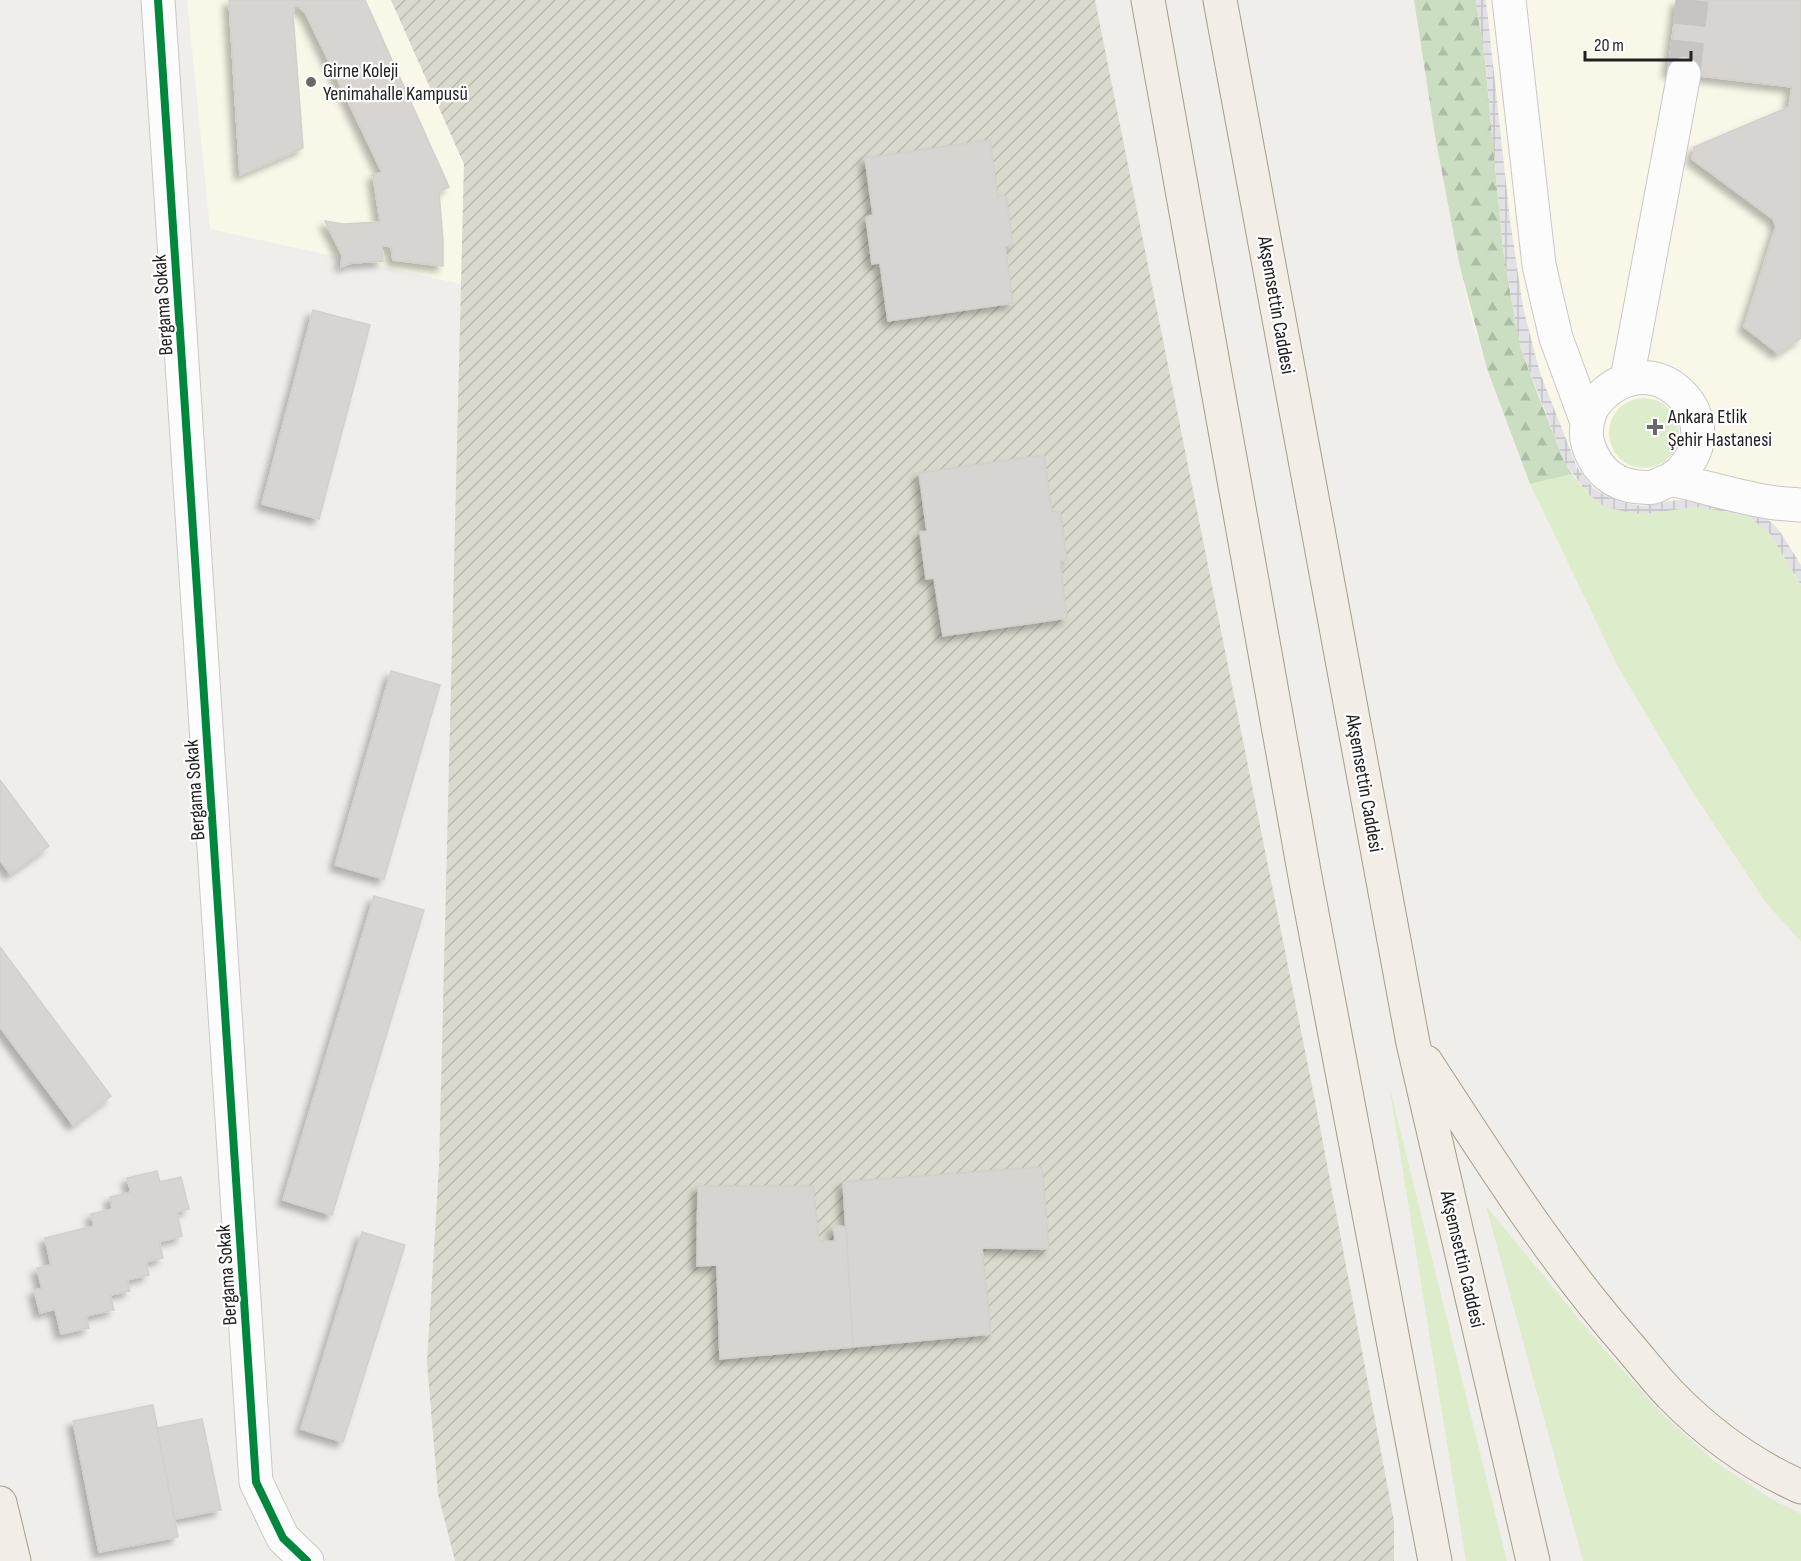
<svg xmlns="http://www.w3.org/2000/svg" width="1801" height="1561" font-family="'Sofia Sans Condensed',sans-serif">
<defs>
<pattern id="construction-furrows" width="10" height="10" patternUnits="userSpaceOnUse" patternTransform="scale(1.5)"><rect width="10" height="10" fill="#d9d9cd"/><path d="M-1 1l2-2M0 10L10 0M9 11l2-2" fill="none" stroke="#babab0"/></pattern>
<pattern id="forest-firs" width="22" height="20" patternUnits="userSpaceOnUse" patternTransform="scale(1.5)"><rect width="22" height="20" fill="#cbdec1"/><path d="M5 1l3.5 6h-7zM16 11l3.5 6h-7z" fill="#aebea6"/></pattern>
<pattern id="plaza-grid" width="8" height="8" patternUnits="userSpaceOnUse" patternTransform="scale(1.5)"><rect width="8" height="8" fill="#e2e1e5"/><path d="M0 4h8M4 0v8" fill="none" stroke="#c2c1c4"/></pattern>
<filter id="shadow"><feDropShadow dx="-5.5" dy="5.5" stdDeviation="3" flood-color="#0004"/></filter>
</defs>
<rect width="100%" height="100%" fill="#f0eeeb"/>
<g fill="#f8f7e8">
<path d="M 187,0 L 391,0 L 464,164 L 461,284 L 210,229 Z"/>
<path d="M 1414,0 L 1801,0 L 1801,942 L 1766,903 L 1691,790 L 1618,667 L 1530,484 L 1487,369 L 1471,317 L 1460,267 L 1435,136 Z"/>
</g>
<path fill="url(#construction-furrows)" d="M 391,0 L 1095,0 L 1316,1106 L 1394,1521 L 1394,1561 L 455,1561 L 438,1494 L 427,1363 L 439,1167 L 464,164 Z"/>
<g fill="#ddeccb">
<circle cx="1644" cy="433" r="35"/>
<path d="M 1572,474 L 1588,494 L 1645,514 L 1696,507 L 1747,515 L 1770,534 L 1801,585 L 1801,942 L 1766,903 L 1691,790 L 1618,667 L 1530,484 Z"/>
<path d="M 1389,1085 L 1497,1521 L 1507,1561 L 1466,1561 Z"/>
<path d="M 1486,1206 L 1598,1342 L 1662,1414 L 1714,1461 L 1768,1497 L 1801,1514 L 1801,1561 L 1583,1561 Z"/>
</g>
<path fill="url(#forest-firs)" d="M 1414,0 L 1476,0 L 1485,61 L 1503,249 L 1514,315 L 1520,346 L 1538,395 L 1565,463 L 1572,474 L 1530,484 L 1487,369 L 1460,267 L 1435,136 Z"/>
<path fill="url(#plaza-grid)" d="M 1476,0 L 1486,0 L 1510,220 L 1523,307 L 1540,373 L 1577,467 L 1593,488 L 1608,497 L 1630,504 L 1643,506 L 1676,500 L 1716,501 L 1759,511 L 1779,530 L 1801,565 L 1801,585 L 1770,534 L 1747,515 L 1696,507 L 1645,514 L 1631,513 L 1605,507 L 1588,494 L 1565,463 L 1520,346 L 1514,315 L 1503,249 L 1485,61 Z"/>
<g fill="#d7d4d2" stroke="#d3d0cc" stroke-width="1.5" filter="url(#shadow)">
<path d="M 229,0 L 365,0 L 449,187 L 439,192 L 443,240 L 443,266 L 393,260 L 391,247 L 382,245 L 383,261 L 351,263 L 341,267 L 342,255 L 325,221 L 343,224 L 380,222 L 373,175 L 382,172 L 306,14 L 297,5 L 294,7 L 293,14 L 303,148 L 240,175 Z"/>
<path d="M 1677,0 L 1801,0 L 1801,338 L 1778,353 L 1744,327 L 1776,226 L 1773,219 L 1692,159 L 1694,147 L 1789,107 L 1792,87 L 1668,72 Z"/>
<path d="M 990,140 L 998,196 L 1006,195 L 1013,245 L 1005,246 L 1013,303 L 888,321 L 880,263 L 872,264 L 866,217 L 873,215 L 865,158 Z"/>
<path d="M 313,310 L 370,325 L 319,519 L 262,504 Z"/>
<path d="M 1044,455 L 1052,512 L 1060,511 L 1067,560 L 1060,561 L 1067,618 L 943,636 L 934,578 L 926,579 L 920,532 L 927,531 L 919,473 Z"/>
<path d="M 391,671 L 440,685 L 384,879 L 335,865 Z"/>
<path d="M 0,780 L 49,846 L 10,874 L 0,860 Z"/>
<path d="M 374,896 L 424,910 L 332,1215 L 283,1200 Z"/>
<path d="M 0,947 L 111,1096 L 73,1125 L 0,1027 Z"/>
<path d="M 1042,1167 L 1049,1249 L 982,1248 L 991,1334 L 853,1347 L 843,1182 Z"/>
<path d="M 157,1171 L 160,1182 L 181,1177 L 189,1209 L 177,1212 L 182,1236 L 159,1242 L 163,1258 L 146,1262 L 149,1275 L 127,1280 L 130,1291 L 110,1295 L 114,1310 L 86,1316 L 89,1328 L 61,1334 L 55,1309 L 40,1313 L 34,1290 L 42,1289 L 37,1268 L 51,1265 L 45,1238 L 94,1226 L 91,1214 L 112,1209 L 110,1197 L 131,1192 L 127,1178 Z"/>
<path d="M 698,1186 L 813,1186 L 819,1241 L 835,1241 L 833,1225 L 846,1227 L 853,1347 L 720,1359 L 717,1265 L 697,1266 Z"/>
<path d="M 362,1232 L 405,1245 L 343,1442 L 301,1429 Z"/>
<path d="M 153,1405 L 178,1537 L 99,1552 L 73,1421 Z"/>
<path d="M 202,1419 L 221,1510 L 175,1519 L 157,1428 Z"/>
</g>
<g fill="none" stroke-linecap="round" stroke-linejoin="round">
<path stroke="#c7c5c3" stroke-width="33" stroke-dasharray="33 16" stroke-linecap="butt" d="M 1684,74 L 1692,0"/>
<g stroke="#c9c8c7" stroke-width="35">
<g id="minor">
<path d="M 158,0 L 256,1482 L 283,1538 L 307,1561"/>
<path d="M 1509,0 L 1539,265 L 1556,338 L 1587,422"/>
<path d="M 1627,379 L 1684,74"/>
<path d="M 1670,480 C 1675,476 1681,473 1684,468 C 1730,414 1650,339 1597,401 C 1588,411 1584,431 1588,444 C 1594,464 1606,479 1627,485 C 1635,487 1645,488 1654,487 C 1659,485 1665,481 1671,480 C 1680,480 1701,487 1711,489 C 1730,494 1750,499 1769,502 C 1779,504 1790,504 1801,505"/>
</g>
</g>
<g stroke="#a79c86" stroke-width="35">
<g id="major">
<path d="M 1148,0 L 1306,882 L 1435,1561"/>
<path d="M 1220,0 L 1413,1043 L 1533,1561"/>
<path d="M 1426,1062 C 1489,1159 1551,1257 1627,1344 C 1642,1361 1656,1380 1672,1396 C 1709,1434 1752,1465 1801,1487"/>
<path d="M 0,1503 L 14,1561"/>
</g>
</g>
<use href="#minor" stroke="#fdfcfc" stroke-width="33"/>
<use href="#major" stroke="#f3ede7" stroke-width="33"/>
<g stroke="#fff" stroke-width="11">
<path id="cycleway" d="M 158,0 L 256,1482 L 283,1538 L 307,1561"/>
</g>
<use href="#cycleway" stroke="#00873e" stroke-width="8"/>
</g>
<g fill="#6a6968" stroke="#fff" stroke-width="2">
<circle cx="311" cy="82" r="6"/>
<path d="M1652 418h6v6h6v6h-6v6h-6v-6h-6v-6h6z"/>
</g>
<g text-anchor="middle" stroke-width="4.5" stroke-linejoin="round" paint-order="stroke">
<g font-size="20" fill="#222" stroke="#fff" text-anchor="start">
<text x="323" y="77">Girne Koleji<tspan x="323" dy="23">Yenimahalle Kampusü</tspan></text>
<text x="1668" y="423">Ankara Etlik<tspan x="1668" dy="23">Şehir Hastanesi</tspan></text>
</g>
<g font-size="20" fill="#222" stroke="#fff">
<text transform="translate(162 305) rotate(-94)" y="7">Bergama Sokak</text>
<text transform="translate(1277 305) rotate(80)" y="7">Akşemsettin Caddesi</text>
<text transform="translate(1365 783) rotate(80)" y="7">Akşemsettin Caddesi</text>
<text transform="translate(194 790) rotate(-94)" y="7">Bergama Sokak</text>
<text transform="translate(1463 1259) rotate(77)" y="7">Akşemsettin Caddesi</text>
<text transform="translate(226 1275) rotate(-94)" y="7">Bergama Sokak</text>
</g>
</g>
<path d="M1585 51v9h106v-9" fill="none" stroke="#222222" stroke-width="3"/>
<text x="1594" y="51" font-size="18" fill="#222222" stroke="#ffffff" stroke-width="4.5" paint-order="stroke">20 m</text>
</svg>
